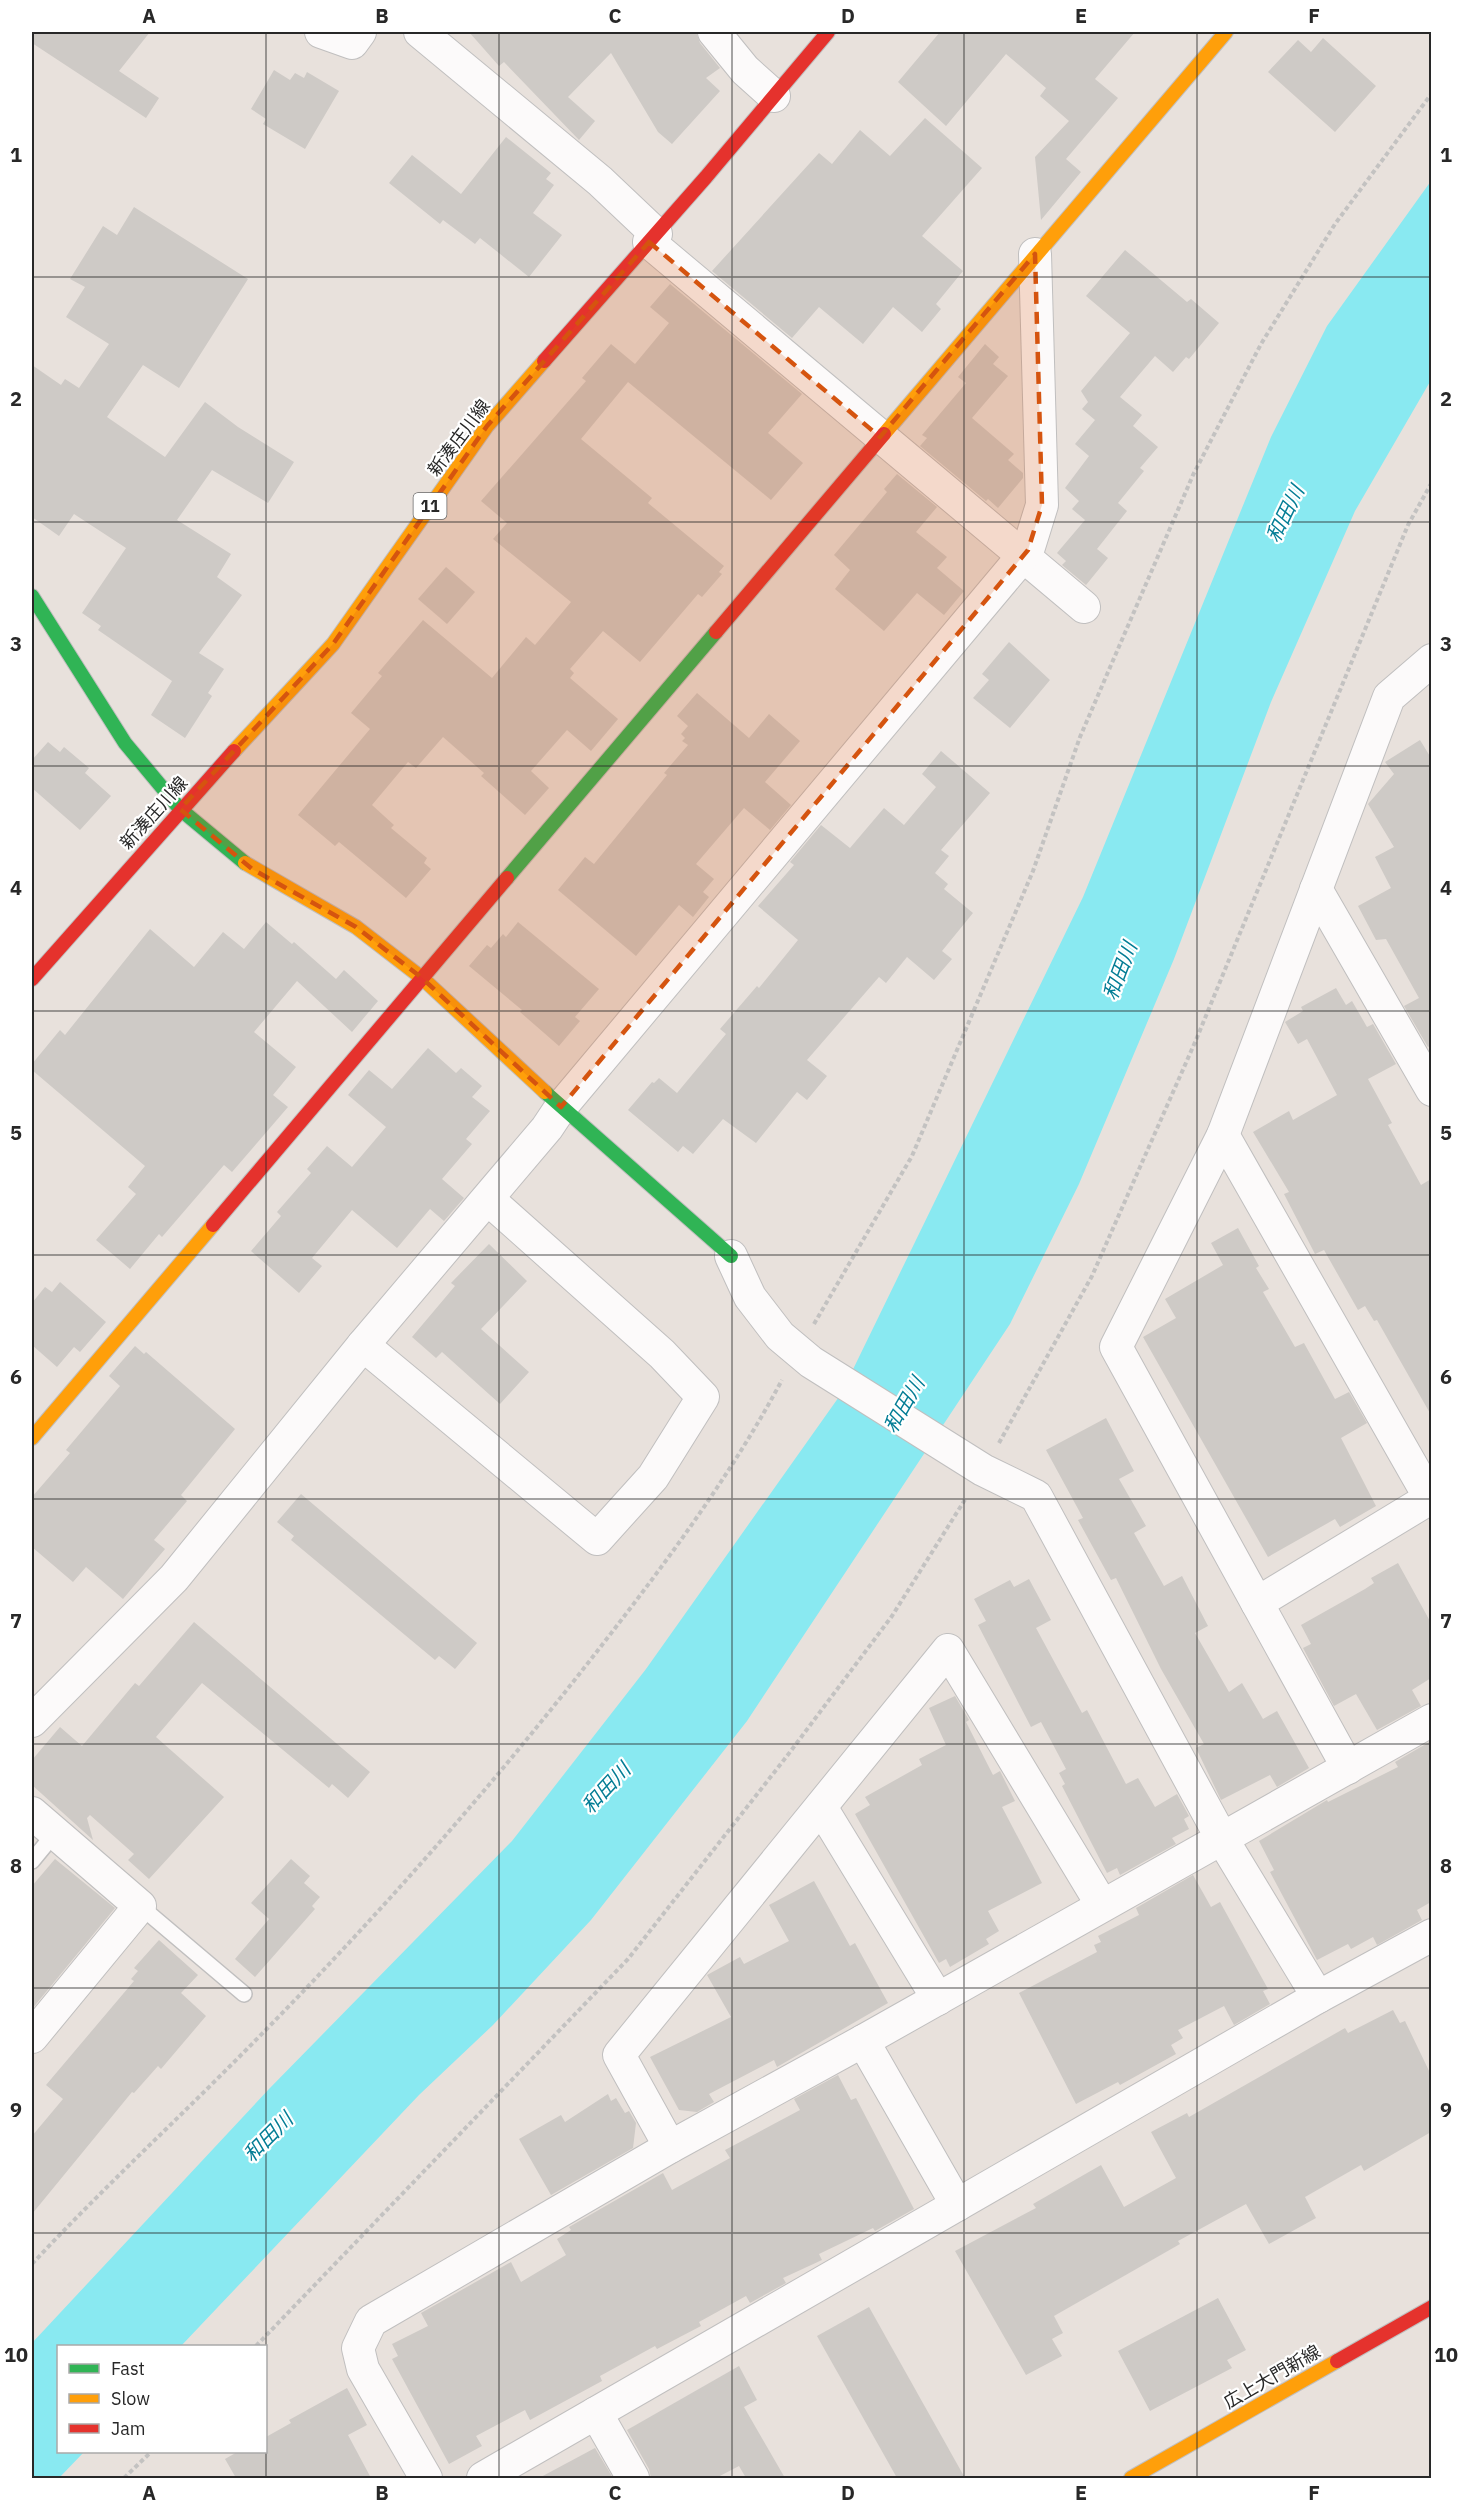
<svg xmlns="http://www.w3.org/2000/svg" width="1463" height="2510" font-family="'IBM Plex Sans','Noto Sans JP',sans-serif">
<rect width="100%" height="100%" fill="#e8e1dc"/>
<path fill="#89e9f1" d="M 1431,181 L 1431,380 L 1355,511 L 1271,702 L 1174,959 L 1079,1184 L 1010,1324 L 747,1721 L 591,1920 L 493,2025 L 419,2095 L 181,2346 L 58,2346 L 58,2452 L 84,2452 L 59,2478 L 32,2478 L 32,2343 L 269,2089 L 512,1841 L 646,1669 L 841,1394 L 1083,897 L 1271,437 L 1327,326 Z"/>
<g fill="#cecac6">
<path d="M 32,32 L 150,32 L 119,71 L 159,98 L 146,118 L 32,43 Z"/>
<path d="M 469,32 L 696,32 L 700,43 L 720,68 L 706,78 L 720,91 L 672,144 L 658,132 L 611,53 L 568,97 L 595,121 L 579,140 L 504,62 L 499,66 Z"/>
<path d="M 940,32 L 1135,32 L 1095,79 L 1118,98 L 1066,159 L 1081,172 L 1041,220 L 1035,157 L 1069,121 L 1040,96 L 1046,88 L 1006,54 L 946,126 L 898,82 Z"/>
<path d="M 1323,38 L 1376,86 L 1335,132 L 1268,72 L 1298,40 L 1311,52 Z"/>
<path d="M 274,70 L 290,80 L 295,73 L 304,78 L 307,72 L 339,91 L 305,149 L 263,124 L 266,119 L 251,109 Z"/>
<path d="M 925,118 L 982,168 L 922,236 L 963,271 L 936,304 L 941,309 L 922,332 L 893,307 L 863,344 L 819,307 L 792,338 L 712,271 L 819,153 L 832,164 L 860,130 L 890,156 Z"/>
<path d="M 506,137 L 551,173 L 546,179 L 554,185 L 533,213 L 562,235 L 529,277 L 480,238 L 475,244 L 443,220 L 440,224 L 389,183 L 412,155 L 461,194 Z"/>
<path d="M 134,207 L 248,279 L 179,388 L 143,365 L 107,417 L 165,457 L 205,402 L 238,427 L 294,462 L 268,503 L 212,470 L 177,520 L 231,554 L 217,577 L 242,595 L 199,653 L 224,669 L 208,693 L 212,696 L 185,738 L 151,715 L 172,681 L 98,630 L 101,626 L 82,613 L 126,548 L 74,514 L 59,536 L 32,517 L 32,365 L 61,385 L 65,379 L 79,388 L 109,344 L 66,317 L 85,287 L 70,279 L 103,226 L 117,235 Z"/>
<path d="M 1125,250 L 1187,302 L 1191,299 L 1219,323 L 1189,359 L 1186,357 L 1173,372 L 1155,356 L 1120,397 L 1142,415 L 1133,426 L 1158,447 L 1140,468 L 1144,471 L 1118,503 L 1127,511 L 1097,549 L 1108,558 L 1086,585 L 1062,565 L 1066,561 L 1057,553 L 1085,520 L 1072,509 L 1079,501 L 1065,488 L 1089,456 L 1075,444 L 1095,420 L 1082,409 L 1088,402 L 1081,391 L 1130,333 L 1086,296 Z"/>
<path d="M 670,284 L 802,394 L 768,433 L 803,463 L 771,500 L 628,382 L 581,439 L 652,498 L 648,503 L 724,566 L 719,572 L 722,574 L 702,597 L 698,594 L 640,662 L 603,631 L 570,669 L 574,673 L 570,678 L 618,719 L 591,751 L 567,730 L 531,771 L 549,788 L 525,815 L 481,776 L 484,773 L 443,737 L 416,768 L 408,762 L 372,805 L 394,825 L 391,828 L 427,858 L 424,863 L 431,869 L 406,898 L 339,842 L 335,846 L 298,815 L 370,729 L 351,713 L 382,676 L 378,673 L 423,620 L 492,678 L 526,637 L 535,645 L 571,602 L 493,539 L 507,523 L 481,501 L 586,381 L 582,378 L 611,344 L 635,364 L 669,323 L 650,307 Z"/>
<path d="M 985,344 L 999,357 L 993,364 L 1008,376 L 972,418 L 1014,454 L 1008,460 L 1023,473 L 1023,478 L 998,508 L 988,499 L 986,501 L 920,446 L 927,438 L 922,435 L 966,383 L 958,377 Z"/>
<path d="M 897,474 L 937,507 L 916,532 L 947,557 L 937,568 L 964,591 L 944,615 L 917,593 L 884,631 L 835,589 L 850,570 L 834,555 L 887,492 L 884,489 Z"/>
<path d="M 446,567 L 475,592 L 447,624 L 418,599 Z"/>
<path d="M 1009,642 L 1050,680 L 1010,728 L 973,698 L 989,680 L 982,674 Z"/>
<path d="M 697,693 L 749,738 L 769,714 L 800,741 L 765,782 L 791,805 L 770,830 L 744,808 L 696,864 L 714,879 L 703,892 L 709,897 L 693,917 L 679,905 L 636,956 L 558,890 L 585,857 L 594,864 L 667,775 L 664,773 L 688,745 L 682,741 L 685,738 L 681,734 L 688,726 L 677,716 Z"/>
<path d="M 1420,740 L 1431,758 L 1431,1045 L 1428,1047 L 1404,1006 L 1419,998 L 1386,939 L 1376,940 L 1358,906 L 1391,888 L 1375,857 L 1394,847 L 1368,804 L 1394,774 L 1385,762 Z"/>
<path d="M 48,742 L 60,752 L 64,747 L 89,768 L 85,773 L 111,796 L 80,830 L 32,788 L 32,760 Z"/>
<path d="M 941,751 L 990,793 L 941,850 L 949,856 L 935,873 L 948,884 L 944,889 L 973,913 L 942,951 L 952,959 L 934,980 L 907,957 L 886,983 L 879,977 L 807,1060 L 827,1076 L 807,1100 L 797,1092 L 756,1143 L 723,1119 L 693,1154 L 683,1146 L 678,1152 L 628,1110 L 652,1082 L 654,1083 L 659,1078 L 677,1093 L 726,1034 L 720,1029 L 757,986 L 759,988 L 798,940 L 758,906 L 794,865 L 790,862 L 821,825 L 850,848 L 884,808 L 904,825 L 936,787 L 922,774 Z"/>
<path d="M 266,922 L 292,944 L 294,942 L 336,979 L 344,970 L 378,1001 L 352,1032 L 297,981 L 254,1032 L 296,1067 L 273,1095 L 288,1107 L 232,1172 L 224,1165 L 162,1237 L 159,1234 L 130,1269 L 96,1240 L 136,1194 L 128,1187 L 145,1166 L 32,1070 L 32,1064 L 60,1030 L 65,1035 L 150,929 L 194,967 L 223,932 L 244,949 Z"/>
<path d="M 518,922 L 599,989 L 575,1017 L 580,1021 L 559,1046 L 520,1012 L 522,1010 L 469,966 L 487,945 L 491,948 L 503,934 L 506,937 Z"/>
<path d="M 1336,988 L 1346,1005 L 1352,1001 L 1367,1027 L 1373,1024 L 1396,1064 L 1368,1079 L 1392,1123 L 1388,1125 L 1421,1185 L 1431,1179 L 1431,1415 L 1377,1320 L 1374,1321 L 1365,1306 L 1358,1310 L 1324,1250 L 1315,1254 L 1284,1194 L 1289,1192 L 1253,1132 L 1289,1111 L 1293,1120 L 1337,1095 L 1307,1039 L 1298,1044 L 1285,1022 L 1303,1011 L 1301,1007 Z"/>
<path d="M 428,1048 L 456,1073 L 461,1068 L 482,1086 L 472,1097 L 490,1111 L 466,1139 L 472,1144 L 442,1179 L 464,1198 L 444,1221 L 430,1209 L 397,1248 L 352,1210 L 312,1258 L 322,1266 L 299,1293 L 251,1251 L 281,1216 L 277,1212 L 311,1173 L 307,1169 L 327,1146 L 352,1167 L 386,1127 L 348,1095 L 369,1070 L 392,1089 Z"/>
<path d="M 1238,1228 L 1259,1266 L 1256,1268 L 1269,1289 L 1263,1292 L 1295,1347 L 1304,1343 L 1335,1399 L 1349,1392 L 1367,1423 L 1341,1438 L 1376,1506 L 1340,1527 L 1335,1519 L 1268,1557 L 1143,1337 L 1176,1318 L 1165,1299 L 1223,1265 L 1211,1243 Z"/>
<path d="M 489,1244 L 527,1281 L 481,1329 L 529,1372 L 500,1404 L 442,1352 L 436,1358 L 412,1337 L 455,1286 L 451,1283 Z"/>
<path d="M 60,1282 L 106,1322 L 80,1352 L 74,1347 L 57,1367 L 32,1345 L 32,1303 L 45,1287 L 52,1292 Z"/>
<path d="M 135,1346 L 144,1354 L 146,1352 L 235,1429 L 181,1495 L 187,1501 L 154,1540 L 165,1549 L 123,1599 L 86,1567 L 73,1582 L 32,1547 L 32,1497 L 70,1453 L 66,1450 L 120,1386 L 109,1376 Z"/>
<path d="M 1106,1418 L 1134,1471 L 1119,1479 L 1146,1526 L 1134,1533 L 1164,1586 L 1182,1576 L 1208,1626 L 1195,1633 L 1229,1692 L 1242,1683 L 1263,1719 L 1277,1711 L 1309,1768 L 1277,1787 L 1270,1775 L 1221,1800 L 1196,1748 L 1204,1744 L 1161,1669 L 1116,1578 L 1111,1580 L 1078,1520 L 1083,1518 L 1046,1450 Z"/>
<path d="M 301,1494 L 477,1643 L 455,1669 L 439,1656 L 435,1660 L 291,1540 L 294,1536 L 277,1522 Z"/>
<path d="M 1398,1563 L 1431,1623 L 1431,1678 L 1412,1690 L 1421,1706 L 1377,1730 L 1356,1694 L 1334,1706 L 1303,1648 L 1311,1644 L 1301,1625 L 1365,1589 L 1374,1583 L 1371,1578 Z"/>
<path d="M 1029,1579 L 1051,1620 L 1036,1628 L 1082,1713 L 1087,1710 L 1126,1784 L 1138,1778 L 1155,1807 L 1177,1794 L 1189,1816 L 1184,1819 L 1189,1829 L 1172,1838 L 1176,1844 L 1120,1875 L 1117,1868 L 1107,1873 L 1062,1786 L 1065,1784 L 1059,1773 L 1066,1769 L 1041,1722 L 1031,1727 L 978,1625 L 986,1621 L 974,1599 L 1010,1580 L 1014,1587 Z"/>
<path d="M 194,1622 L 370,1772 L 348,1798 L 332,1784 L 329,1788 L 202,1683 L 156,1737 L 224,1797 L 149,1879 L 128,1860 L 134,1854 L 90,1815 L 87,1818 L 93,1840 L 32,1785 L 32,1760 L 60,1727 L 82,1746 L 135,1683 L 139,1686 Z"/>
<path d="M 955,1696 L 969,1720 L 966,1722 L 993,1775 L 1000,1771 L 1015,1801 L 1002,1807 L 1042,1883 L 988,1911 L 999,1931 L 986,1939 L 989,1944 L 950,1967 L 946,1959 L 939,1963 L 855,1814 L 870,1805 L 865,1797 L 922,1765 L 919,1759 L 946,1745 L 929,1708 Z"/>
<path d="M 1431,1741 L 1431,1902 L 1417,1910 L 1422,1920 L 1377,1945 L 1373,1937 L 1351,1949 L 1348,1944 L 1317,1960 L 1270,1872 L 1274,1870 L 1259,1841 L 1327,1800 L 1328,1802 L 1398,1767 L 1395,1762 Z"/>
<path d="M 55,1859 L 115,1908 L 32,2009 L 32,1886 Z"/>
<path d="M 291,1859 L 310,1876 L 304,1883 L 320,1897 L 312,1906 L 315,1909 L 255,1977 L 235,1959 L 269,1919 L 251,1903 Z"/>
<path d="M 1193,1875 L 1211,1907 L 1220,1902 L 1268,1989 L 1263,1991 L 1270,2004 L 1234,2025 L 1224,2006 L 1178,2030 L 1183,2038 L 1171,2045 L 1176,2054 L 1120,2085 L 1118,2082 L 1076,2104 L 1019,1993 L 1097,1952 L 1094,1945 L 1101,1942 L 1098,1936 L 1139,1915 L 1136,1908 Z"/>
<path d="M 814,1881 L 850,1946 L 855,1943 L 888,2003 L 777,2067 L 774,2060 L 709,2094 L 714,2102 L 697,2112 L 679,2110 L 650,2057 L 731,2017 L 707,1975 L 740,1957 L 744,1964 L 789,1941 L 769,1905 Z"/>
<path d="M 159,1940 L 198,1975 L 181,1993 L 206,2016 L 161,2069 L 158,2066 L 134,2093 L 132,2092 L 32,2214 L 32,2136 L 63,2099 L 46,2085 L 134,1981 L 131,1979 L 138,1971 L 134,1968 Z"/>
<path d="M 1393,2010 L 1400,2023 L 1405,2021 L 1431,2075 L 1431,2132 L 1364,2171 L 1361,2165 L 1305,2197 L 1316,2218 L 1269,2244 L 1246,2204 L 1178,2241 L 1180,2244 L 1054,2316 L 1063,2333 L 1052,2339 L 1062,2356 L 1026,2375 L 955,2251 L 1036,2208 L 1033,2204 L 1101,2165 L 1124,2207 L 1176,2178 L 1151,2132 L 1187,2113 L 1189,2117 L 1345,2028 L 1348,2033 Z"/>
<path d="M 838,2075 L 851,2100 L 856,2098 L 914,2209 L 875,2231 L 873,2228 L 819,2254 L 822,2260 L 783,2278 L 786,2283 L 750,2303 L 746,2296 L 699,2322 L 701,2326 L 657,2349 L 655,2346 L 600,2376 L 602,2381 L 530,2420 L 525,2410 L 476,2436 L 482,2446 L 449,2464 L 392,2359 L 398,2356 L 392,2344 L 428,2326 L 421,2313 L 511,2262 L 521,2282 L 566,2255 L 557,2239 L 571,2230 L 569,2227 L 663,2173 L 672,2190 L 730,2158 L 725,2150 L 800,2110 L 794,2099 Z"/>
<path d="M 608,2094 L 611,2101 L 616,2098 L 625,2113 L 629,2111 L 636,2123 L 633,2148 L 551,2195 L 519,2139 L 561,2115 L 565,2122 Z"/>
<path d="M 1218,2298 L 1246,2350 L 1227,2360 L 1232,2368 L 1150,2411 L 1118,2351 Z"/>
<path d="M 869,2307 L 965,2478 L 897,2478 L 817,2336 Z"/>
<path d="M 739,2366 L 757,2400 L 744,2407 L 785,2478 L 746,2478 L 739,2466 L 716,2478 L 651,2478 L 649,2469 L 627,2430 Z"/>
<path d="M 347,2388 L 367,2425 L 348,2435 L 371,2478 L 236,2478 L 225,2459 L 239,2451 L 266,2451 L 266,2437 L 291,2423 L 289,2420 Z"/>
<path d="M 595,2448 L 613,2478 L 539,2478 Z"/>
</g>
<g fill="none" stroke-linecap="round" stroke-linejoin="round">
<g stroke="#c0bfbf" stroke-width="18">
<g id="lane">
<path d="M 32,1861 L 55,1833"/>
<path d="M 140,1906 L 244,1994"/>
</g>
</g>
<g stroke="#c0bfbf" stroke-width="34">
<g id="street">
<path d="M 321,32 L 352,43 L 360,32"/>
<path d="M 420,32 L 600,181 L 656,234"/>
<path d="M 714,32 L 745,70 L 774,96"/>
<path d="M 649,242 L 1084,607"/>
<path d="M 1316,889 L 1432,1090"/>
<path d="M 1223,1135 L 1430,1498"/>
<path d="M 731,1256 L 750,1297 L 780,1336 L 811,1362 L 983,1470 L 1036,1496 L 1221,1837 L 1318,1997"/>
<path d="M 363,1345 L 597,1539 L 653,1477 L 703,1397 L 662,1354 L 488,1199"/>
<path d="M 1257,1603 L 1432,1497"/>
<path d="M 32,1721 L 174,1578 L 363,1345 L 547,1128 L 561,1107 L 1028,550 L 1042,505 L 1035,254"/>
<path d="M 1348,1768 L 1116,1347 L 1223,1135 L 1389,697 L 1432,660"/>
<path d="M 821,1807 L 938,1999"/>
<path d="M 32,1813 L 140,1906 L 32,2037"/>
<path d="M 863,2041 L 957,2205"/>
<path d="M 670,2147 L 619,2055 L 948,1650 L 1102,1905"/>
<path d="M 596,2413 L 633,2478"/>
<path d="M 426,2478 L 363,2369 L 358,2348 L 371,2321 L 670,2147 L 863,2041 L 1432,1720"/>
<path d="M 483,2478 L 1318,1997 L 1432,1935"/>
</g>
</g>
<g stroke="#c0bfbf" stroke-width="16">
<g id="fast">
<path d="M 32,596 L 125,743 L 180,809 L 245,863"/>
<path d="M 507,878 L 716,632"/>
<path d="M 545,1092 L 731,1256"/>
</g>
</g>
<g stroke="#c0bfbf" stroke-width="16">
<g id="slow">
<path d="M 884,434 L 1226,32"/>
<path d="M 234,751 L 333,644 L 487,426 L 544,361"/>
<path d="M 245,863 L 356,927 L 422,978 L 545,1092"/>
<path d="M 32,1438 L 213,1225"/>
<path d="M 1131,2478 L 1337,2361"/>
</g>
</g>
<g stroke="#c0bfbf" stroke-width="16">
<g id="jam">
<path d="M 544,361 L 706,177 L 828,32"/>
<path d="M 716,632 L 884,434"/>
<path d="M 32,979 L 234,751"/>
<path d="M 213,1225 L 507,878"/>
<path d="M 1337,2361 L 1432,2307"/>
</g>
</g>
<g stroke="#c3c2c1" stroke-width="4" stroke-dasharray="4.5 3" stroke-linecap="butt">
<path d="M 814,1324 L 912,1156 L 1033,871 L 1080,737 L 1193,475 L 1261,344 L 1335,224 L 1432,93"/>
<path d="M 999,1443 L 1092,1276 L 1196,1040 L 1408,525 L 1432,482"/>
<path d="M 32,2264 C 101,2190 176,2121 247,2049 C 373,1922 492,1787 602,1645 C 668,1560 731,1475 782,1380"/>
<path d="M 256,2346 L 628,1959 L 787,1756 L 892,1616 L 966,1498"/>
<path d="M 124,2478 L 151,2452"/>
</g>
<use href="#lane" stroke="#fcfafa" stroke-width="15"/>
<use href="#street" stroke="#fcfafa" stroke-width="32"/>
<use href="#fast" stroke="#30b455" stroke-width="14"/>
<use href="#slow" stroke="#ff9f0a" stroke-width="14"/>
<use href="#jam" stroke="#e5322d" stroke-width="14"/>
</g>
<path fill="#d5540f" fill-opacity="0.2" stroke="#d5540f" stroke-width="4.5" stroke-dasharray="12 8" stroke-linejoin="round" d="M 649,242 L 880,437 L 1035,254 L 1042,505 L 1028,550 L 561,1107 L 422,978 L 356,927 L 252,869 L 180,809 L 333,644 L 487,426 Z"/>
<path fill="none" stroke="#282828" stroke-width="1.5" stroke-opacity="0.55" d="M 266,32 L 266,2478M 499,32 L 499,2478M 732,32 L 732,2478M 964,32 L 964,2478M 1197,32 L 1197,2478M 32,277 L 1432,277M 32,522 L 1432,522M 32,766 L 1432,766M 32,1011 L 1432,1011M 32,1255 L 1432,1255M 32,1499 L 1432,1499M 32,1744 L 1432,1744M 32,1988 L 1432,1988M 32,2233 L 1432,2233"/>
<g text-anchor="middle" stroke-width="4.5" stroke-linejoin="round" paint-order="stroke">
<rect fill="#fff" stroke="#686868" stroke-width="1.5" x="413.5" y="493" width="33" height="26" rx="4.5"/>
<g font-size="16" font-weight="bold" fill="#282828">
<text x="430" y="512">11</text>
</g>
<g font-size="18" fill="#282828" stroke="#fff">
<text transform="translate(459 438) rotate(-53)" y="6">新湊庄川線</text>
<text transform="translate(154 813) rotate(-48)" y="6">新湊庄川線</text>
<text transform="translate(1272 2377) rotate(-30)" y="6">広上大門新線</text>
</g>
<g font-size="20" font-style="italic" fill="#037d95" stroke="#fff">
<text transform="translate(1285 514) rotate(-64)" y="7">和田川</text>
<text transform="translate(1120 971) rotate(-69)" y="7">和田川</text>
<text transform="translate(904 1405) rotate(-60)" y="7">和田川</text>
<text transform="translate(606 1788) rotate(-47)" y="7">和田川</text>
<text transform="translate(268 2137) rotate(-45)" y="7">和田川</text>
</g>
</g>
<rect width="1463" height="2510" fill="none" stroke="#ffffff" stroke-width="66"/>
<rect x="57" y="2345" width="210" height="108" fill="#ffffff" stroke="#a9a9a9" stroke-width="1.5"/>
<rect x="69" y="2364" width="30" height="9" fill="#30b455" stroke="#a9a9a9" stroke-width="1.5"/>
<text x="111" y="2375" font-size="18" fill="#282828">Fast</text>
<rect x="69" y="2394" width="30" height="9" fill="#ff9f0a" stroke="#a9a9a9" stroke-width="1.5"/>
<text x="111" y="2405" font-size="18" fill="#282828">Slow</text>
<rect x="69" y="2424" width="30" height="9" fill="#e5322d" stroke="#a9a9a9" stroke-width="1.5"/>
<text x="111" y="2435" font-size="18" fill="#282828">Jam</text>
<rect x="33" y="33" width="1397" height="2444" fill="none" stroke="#282828" stroke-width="2"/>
<g font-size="20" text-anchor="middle" font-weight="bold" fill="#282828">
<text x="149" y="23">A</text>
<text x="382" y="23">B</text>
<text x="615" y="23">C</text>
<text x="848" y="23">D</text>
<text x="1081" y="23">E</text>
<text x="1314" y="23">F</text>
<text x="16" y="162">1</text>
<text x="1446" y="162">1</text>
<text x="16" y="406">2</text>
<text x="1446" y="406">2</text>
<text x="16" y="651">3</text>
<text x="1446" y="651">3</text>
<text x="16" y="895">4</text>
<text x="1446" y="895">4</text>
<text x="16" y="1140">5</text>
<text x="1446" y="1140">5</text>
<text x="16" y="1384">6</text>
<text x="1446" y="1384">6</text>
<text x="16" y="1628">7</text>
<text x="1446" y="1628">7</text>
<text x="16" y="1873">8</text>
<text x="1446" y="1873">8</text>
<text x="16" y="2117">9</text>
<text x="1446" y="2117">9</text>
<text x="16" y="2362">10</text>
<text x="1446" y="2362">10</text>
<text x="149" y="2500">A</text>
<text x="382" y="2500">B</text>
<text x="615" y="2500">C</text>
<text x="848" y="2500">D</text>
<text x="1081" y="2500">E</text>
<text x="1314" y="2500">F</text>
</g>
</svg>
